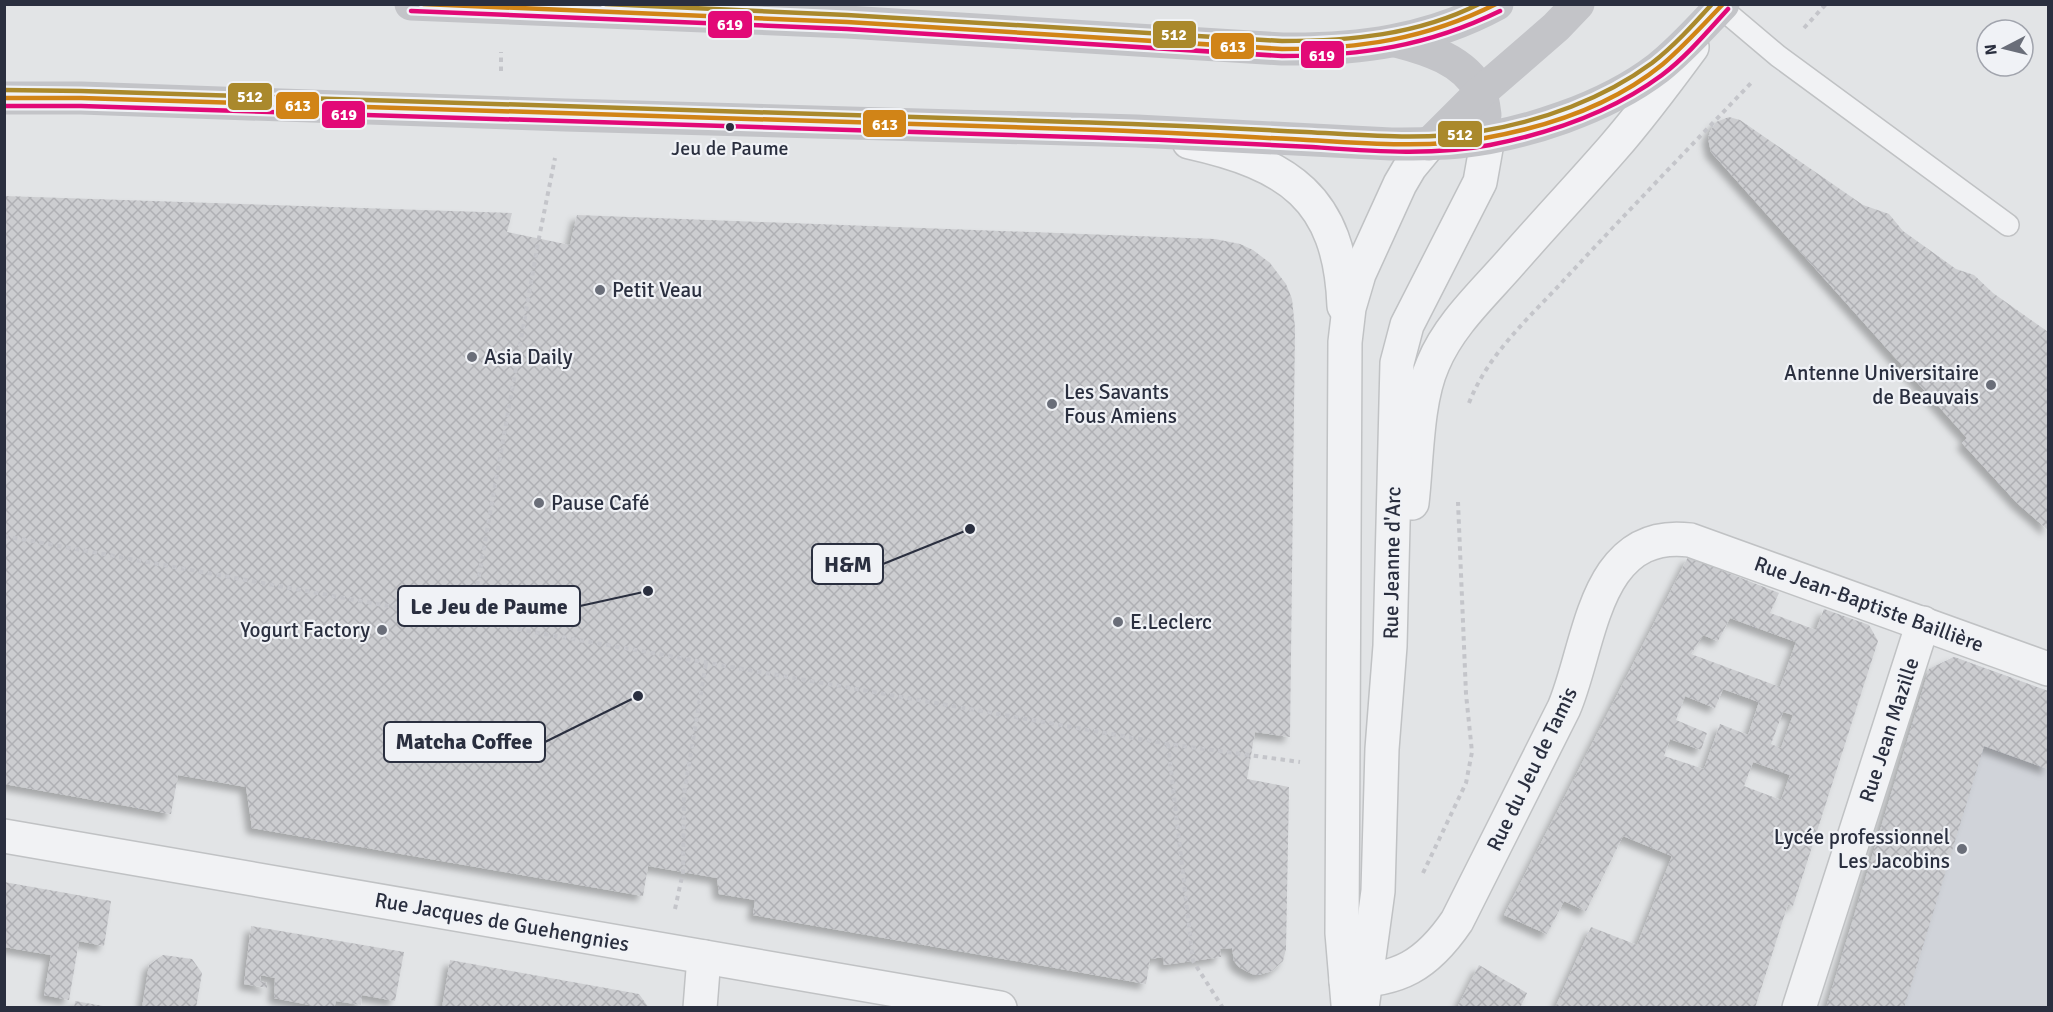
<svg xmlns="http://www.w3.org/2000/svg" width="2053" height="1012" font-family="Signika,sans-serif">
<defs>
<pattern id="building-cross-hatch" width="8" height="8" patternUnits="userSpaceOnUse" patternTransform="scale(1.5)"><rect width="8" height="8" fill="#cccdd0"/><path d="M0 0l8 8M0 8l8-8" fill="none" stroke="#afb0b4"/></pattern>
<filter id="shadow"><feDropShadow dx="-5.5" dy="5.5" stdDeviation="3" flood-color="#0004"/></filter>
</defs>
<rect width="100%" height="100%" fill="#e2e4e6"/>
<path fill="#d0d3d9" d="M 1954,657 L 2048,691 L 2048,1007 L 1826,1008 L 1929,669 Z"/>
<g fill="url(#building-cross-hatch)" fill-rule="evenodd" filter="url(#shadow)">
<path d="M 1729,117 L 1740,120 L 1863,205 L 1889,214 L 1903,231 L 1956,269 L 1974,275 L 1993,293 L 2048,332 L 2048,530 L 2017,503 L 1962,443 L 1967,438 L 1711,152 L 1708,138 L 1710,132 L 1716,122 Z"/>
<path d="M 4,196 L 512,213 L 507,232 L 570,245 L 577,215 L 1215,239 L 1240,244 L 1253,250 L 1270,263 L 1286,284 L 1292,299 L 1295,328 L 1290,737 L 1255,732 L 1247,779 L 1289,787 L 1286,949 L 1283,961 L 1272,971 L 1258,975 L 1252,974 L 1239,967 L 1234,961 L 1232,948 L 1220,949 L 1221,957 L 1164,965 L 1163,957 L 1150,959 L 1146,984 L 753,915 L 755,900 L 719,894 L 717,878 L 648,866 L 643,896 L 252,828 L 246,787 L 178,775 L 171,814 L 4,784 Z"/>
<path d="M 1688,557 L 1779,593 L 1770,613 L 1816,630 L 1824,609 L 1869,625 L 1878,641 L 1793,906 L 1788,904 L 1755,1008 L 1555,1008 L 1591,927 L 1637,945 L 1672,856 L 1623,836 L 1586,911 L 1564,901 L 1547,934 L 1504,915 ZM 1730,618 L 1796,642 L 1780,687 L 1691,654 L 1703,635 L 1718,641 ZM 1723,689 L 1759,702 L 1748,735 L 1720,724 L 1704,769 L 1664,756 L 1670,739 L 1701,750 L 1707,733 L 1676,720 L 1685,696 L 1715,708 ZM 1783,712 L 1793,715 L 1781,748 L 1771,744 ZM 1753,762 L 1790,775 L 1781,800 L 1744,786 Z"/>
<path d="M 1954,657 L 2048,691 L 2048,769 L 1984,746 L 1904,1008 L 1826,1008 L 1929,669 Z"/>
<path d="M 4,882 L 111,901 L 104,946 L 79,941 L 69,1000 L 44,995 L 51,955 L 4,947 Z"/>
<path d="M 251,926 L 404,952 L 395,1001 L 362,995 L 361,1005 L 336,1001 L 334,1008 L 325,1008 L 274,998 L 275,978 L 261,975 L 260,981 L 267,983 L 267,988 L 244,984 Z"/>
<path d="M 163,955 L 192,959 L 202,973 L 196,1008 L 142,1008 L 149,965 Z"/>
<path d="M 450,960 L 639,994 L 649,1008 L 442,1008 Z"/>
<path d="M 1479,965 L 1527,993 L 1520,1008 L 1457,1008 Z"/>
<path d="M 75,1001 L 103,1006 L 103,1008 L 74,1008 Z"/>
</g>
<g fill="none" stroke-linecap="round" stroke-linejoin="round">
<g stroke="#c0c2c4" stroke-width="24">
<path id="lane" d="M 1720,7 L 1778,56 L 2008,225"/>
</g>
<g stroke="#c0c2c4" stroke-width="36">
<g id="street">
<path d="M 1189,142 C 1288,164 1340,197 1344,306"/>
<path d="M 1412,503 C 1417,461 1416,402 1433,364 C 1449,325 1483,294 1510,263 C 1544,224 1579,187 1613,148 C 1641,116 1667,81 1692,47"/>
<path d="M 4,836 L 1000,1008"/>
<path d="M 1346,981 C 1399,981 1427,965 1457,921 L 1564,708 C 1591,645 1593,528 1690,540 L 2048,669"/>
<path d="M 1348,1004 L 1342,933 L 1345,342 L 1349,308 L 1359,274 L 1400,184 L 1410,167 L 1429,144"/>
<path d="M 700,1008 L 704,957"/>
<path d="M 1362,1008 L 1378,891 L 1382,749 L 1390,646 L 1397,363 L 1407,325 L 1480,182 L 1488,137"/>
<path d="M 1799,1008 L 1923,623"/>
</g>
</g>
<g stroke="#c4c5ca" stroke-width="4" stroke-dasharray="4.5 4.5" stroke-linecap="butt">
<path d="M 1804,28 L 1826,4"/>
<path d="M 501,71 L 501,52"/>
<path d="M 1469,403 C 1488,354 1529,318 1564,280 C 1626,213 1690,147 1753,81"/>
<path d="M 4,536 L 471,621 L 1168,744 L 1300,762"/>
<path d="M 471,621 L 539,238 L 555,158"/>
<path d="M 1168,744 L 1193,961 L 1223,1008"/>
<path d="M 1423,873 L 1466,783 L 1472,752 L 1466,694 L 1458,502"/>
<path d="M 675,909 L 683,872 L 684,794 L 706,663"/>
</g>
<use href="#lane" stroke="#f1f2f4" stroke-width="21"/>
<use href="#street" stroke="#f1f2f4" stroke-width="33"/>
<g stroke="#c3c4c8" stroke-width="33">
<path d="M 411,4 L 847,22 L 1282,49 C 1358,50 1429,41 1497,4"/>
<path d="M 1396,41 C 1427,49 1464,60 1480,91 C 1483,98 1484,107 1485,115"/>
<path d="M 4,98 L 81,98 L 565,115 L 1137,131 L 1391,144 C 1414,144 1437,144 1459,142 C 1524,135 1606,108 1658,68 C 1682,49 1702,26 1723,4"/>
<path d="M 1429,144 L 1480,93 L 1556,27 L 1578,4"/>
</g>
<g stroke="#f0f2f6" stroke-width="9">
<g id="bus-1">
<path d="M 423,4 L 847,22 L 1282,49 C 1360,49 1426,39 1496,4"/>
<path d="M 4,98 L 81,98 C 411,110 741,120 1071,129 C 1150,131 1228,136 1307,140 C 1366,143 1426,149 1485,138 C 1547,127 1613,105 1663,64 C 1684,46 1703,25 1723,4"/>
</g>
</g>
<g stroke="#f0f2f6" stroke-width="9">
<g id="bus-2">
<path d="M 411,11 L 847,29 L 1282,56 C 1362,56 1428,46 1500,11"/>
<path d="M 4,106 L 81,106 C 412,117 743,127 1075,137 C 1154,139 1233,143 1312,147 C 1371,151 1432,156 1490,145 C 1551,133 1612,112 1662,75 C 1687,56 1707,32 1728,9"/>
</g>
</g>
<g stroke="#f0f2f6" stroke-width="9">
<g id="bus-3">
<path d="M 605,4 L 847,15 L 1282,41 C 1350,41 1417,35 1479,4"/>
<path d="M 4,90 L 81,91 C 411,102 741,112 1071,122 C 1150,124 1228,128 1306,132 C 1365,135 1424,141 1482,131 C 1542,121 1603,99 1652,63 C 1674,46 1693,25 1712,4"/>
</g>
</g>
<use href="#bus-1" stroke="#d18417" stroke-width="4.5"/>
<use href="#bus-2" stroke="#e20977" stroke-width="4.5"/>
<use href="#bus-3" stroke="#aa892c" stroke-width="4.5"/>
</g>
<circle fill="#2a2f3f" stroke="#f0f2f6" stroke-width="2" cx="730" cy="127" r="5"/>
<g fill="#6a6e79" stroke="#f0f2f6" stroke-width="2">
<circle cx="600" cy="290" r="6"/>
<circle cx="472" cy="357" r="6"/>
<circle cx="1991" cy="385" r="6"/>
<circle cx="1052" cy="404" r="6"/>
<circle cx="539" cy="503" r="6"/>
<circle cx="1118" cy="622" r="6"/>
<circle cx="382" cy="630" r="6"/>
<circle cx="1962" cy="849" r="6"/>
</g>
<g text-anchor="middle" stroke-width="4.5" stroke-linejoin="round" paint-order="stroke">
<g font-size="20" fill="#2a2f3f" stroke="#f0f2f6">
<text x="730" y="155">Jeu de Paume</text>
</g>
<g font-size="21" fill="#2a2f3f" stroke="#f0f2f6" text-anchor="start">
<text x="612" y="297">Petit Veau</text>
<text x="484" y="364">Asia Daily</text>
<text x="1979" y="380" text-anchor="end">Antenne Universitaire<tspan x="1979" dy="24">de Beauvais</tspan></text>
<text x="1064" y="399">Les Savants<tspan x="1064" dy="24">Fous Amiens</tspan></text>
<text x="551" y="510">Pause Café</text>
<text x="1130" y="629">E.Leclerc</text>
<text x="370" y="637" text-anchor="end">Yogurt Factory</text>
<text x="1950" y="844" text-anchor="end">Lycée professionnel<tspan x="1950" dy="24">Les Jacobins</tspan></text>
</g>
<g font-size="21" fill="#2a2f3f" stroke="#f0f2f6">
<text transform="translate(1392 563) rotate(-89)" y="7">Rue Jeanne d'Arc</text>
<text transform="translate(1869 604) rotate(20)" y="7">Rue Jean-Baptiste Baillière</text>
<text transform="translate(1889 730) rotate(-72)" y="7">Rue Jean Mazille</text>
<text transform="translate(1532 769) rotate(-64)" y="7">Rue du Jeu de Tamis</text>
<text transform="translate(502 922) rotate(10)" y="7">Rue Jacques de Guehengnies</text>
</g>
</g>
<path fill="none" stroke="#2a2f3f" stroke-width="2" d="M970 529L883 564M648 591L580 606M638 696L545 742"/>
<g fill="#2a2f3f" stroke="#f0f2f6" stroke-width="2">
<circle cx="970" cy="529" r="6"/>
<circle cx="648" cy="591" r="6"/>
<circle cx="638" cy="696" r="6"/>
</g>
<g fill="#f0f2f6" stroke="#2a2f3f" stroke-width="2">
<rect x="812" y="544" width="71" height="40" rx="6"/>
<rect x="398" y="586" width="182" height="40" rx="6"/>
<rect x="384" y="722" width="161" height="40" rx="6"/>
</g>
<g font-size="22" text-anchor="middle" font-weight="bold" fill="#2a2f3f">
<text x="848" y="572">H&amp;M</text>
<text x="489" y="614">Le Jeu de Paume</text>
<text x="464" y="749">Matcha Coffee</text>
</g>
<g stroke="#f0f2f6" stroke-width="2">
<rect x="707" y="10" width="46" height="29" rx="6" fill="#e20977"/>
<rect x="1152" y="20" width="45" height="29" rx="6" fill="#aa892c"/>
<rect x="1210" y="32" width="45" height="28" rx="6" fill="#d18417"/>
<rect x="1300" y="40" width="45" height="29" rx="6" fill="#e20977"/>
<rect x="227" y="82" width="46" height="29" rx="6" fill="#aa892c"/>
<rect x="275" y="91" width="45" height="29" rx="6" fill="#d18417"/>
<rect x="321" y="100" width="45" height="29" rx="6" fill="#e20977"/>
<rect x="862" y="109" width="45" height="29" rx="6" fill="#d18417"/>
<rect x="1437" y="120" width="46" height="28" rx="6" fill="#aa892c"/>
</g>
<g font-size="16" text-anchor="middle" font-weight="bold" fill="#fff">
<text x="730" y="30">619</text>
<text x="1174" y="40">512</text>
<text x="1233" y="52">613</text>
<text x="1322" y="61">619</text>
<text x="250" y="102">512</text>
<text x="298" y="111">613</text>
<text x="344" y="120">619</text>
<text x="885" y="130">613</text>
<text x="1460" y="140">512</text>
</g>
<rect width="2053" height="1012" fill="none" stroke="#2a2f3f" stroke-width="12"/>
<g transform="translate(2005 48) rotate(263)"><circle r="28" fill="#f0f2f6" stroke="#a1a4ad" stroke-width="1.5"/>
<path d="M0-4.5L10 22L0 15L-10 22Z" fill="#6a6e79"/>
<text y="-9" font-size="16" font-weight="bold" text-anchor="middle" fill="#2a2f3f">N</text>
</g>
</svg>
